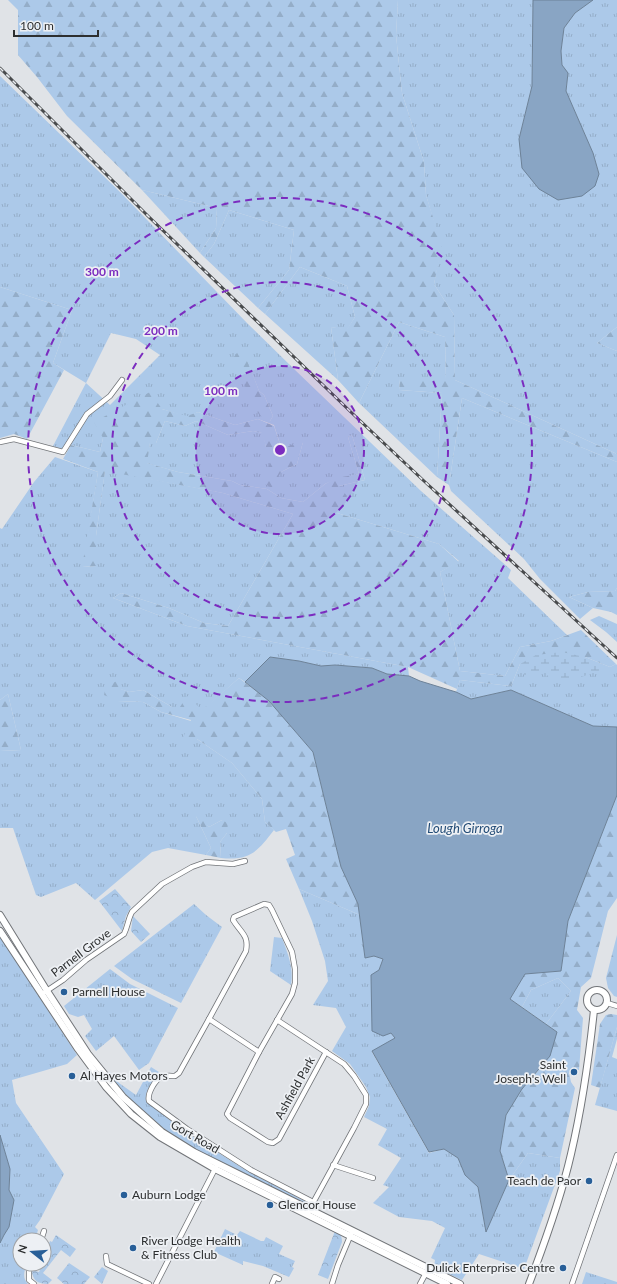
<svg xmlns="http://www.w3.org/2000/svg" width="617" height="1284" font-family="Lato,sans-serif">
<defs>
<pattern id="grass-tufts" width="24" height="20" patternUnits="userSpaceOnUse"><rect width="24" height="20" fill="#acc9e9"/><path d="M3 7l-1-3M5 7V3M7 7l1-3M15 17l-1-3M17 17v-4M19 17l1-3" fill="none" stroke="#94adc8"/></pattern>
<pattern id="forest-firs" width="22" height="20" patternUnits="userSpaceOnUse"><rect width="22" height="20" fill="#acc9e9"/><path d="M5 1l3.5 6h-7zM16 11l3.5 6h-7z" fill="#94adc8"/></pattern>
<pattern id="wetland-marsh" width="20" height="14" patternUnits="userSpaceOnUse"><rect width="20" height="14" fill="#acc9e9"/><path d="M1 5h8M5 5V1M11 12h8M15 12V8" fill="none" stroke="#94adc8"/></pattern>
<pattern id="park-crowns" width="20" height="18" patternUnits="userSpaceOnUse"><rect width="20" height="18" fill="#acc9e9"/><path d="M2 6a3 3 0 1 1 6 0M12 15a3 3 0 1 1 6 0" fill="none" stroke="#94adc8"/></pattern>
</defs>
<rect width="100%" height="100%" fill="#e0e3e7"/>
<g fill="url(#grass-tufts)" fill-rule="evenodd">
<path d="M 398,0 L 533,0 L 532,86 L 519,139 L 599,174 L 593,153 L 566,91 L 568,74 L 562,65 L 561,51 L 564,28 L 575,13 L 593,0 L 617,0 L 617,327 L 597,343 L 617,351 L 617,454 L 455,380 L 454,315 L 434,284 L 441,246 L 426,195 L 424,162 L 402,93 L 396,35 Z"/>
<path d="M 0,76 L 120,192 L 248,324 L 294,369 L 421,491 L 511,570 L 508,578 L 567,635 L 551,641 L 520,647 L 505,676 L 460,671 L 440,572 L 459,561 L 439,544 L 337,513 L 339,486 L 365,480 L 352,435 L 348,437 L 359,474 L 336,479 L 325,484 L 303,502 L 281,498 L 267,489 L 240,485 L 232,481 L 178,472 L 146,463 L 150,443 L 156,443 L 165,421 L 185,426 L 196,421 L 228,435 L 253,431 L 263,433 L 266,447 L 280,444 L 274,425 L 258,419 L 235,425 L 198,412 L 187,417 L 162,409 L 103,438 L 100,452 L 71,445 L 62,449 L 53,446 L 86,383 L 53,363 L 72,310 L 0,287 ZM 111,333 L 136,339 L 160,355 L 110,405 L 86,383 ZM 246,358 L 259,391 L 264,395 L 273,416 L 270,421 ZM 303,442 L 297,464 L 281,472 Z"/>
<path d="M 142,190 L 217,208 L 216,228 L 200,253 Z"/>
<path d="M 229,210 L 294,230 L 289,270 L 258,308 L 204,257 L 214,244 Z"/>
<path d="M 300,267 L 347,286 L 355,317 L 347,330 L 331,327 L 338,380 L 265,314 Z"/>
<path d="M 399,322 L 445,337 L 446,379 L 400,379 L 399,390 L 442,393 L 437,477 L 359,403 Z"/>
<path d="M 462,398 L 617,462 L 617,588 L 615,591 L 588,592 L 569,597 L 593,608 L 580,619 L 540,579 L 524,559 L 451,491 L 449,485 Z"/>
<path d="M 55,457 L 98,472 L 83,567 L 96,566 L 96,536 L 105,470 L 223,493 L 293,514 L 228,626 L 204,623 L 169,608 L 121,593 L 113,598 L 187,626 L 408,667 L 409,676 L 387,674 L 372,668 L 335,665 L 321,666 L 299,661 L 270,657 L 245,682 L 239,678 L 202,711 L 172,707 L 143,690 L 129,692 L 120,689 L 118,701 L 143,702 L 161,712 L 191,721 L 197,739 L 232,763 L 262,799 L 265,822 L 274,830 C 258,851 250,861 221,858 L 220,842 L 227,833 L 222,820 L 209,827 L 196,816 L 211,848 L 206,855 L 168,848 L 152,852 L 95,900 L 76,883 L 41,897 L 36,895 L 13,828 L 0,828 L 0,751 L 21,750 L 8,694 L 0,700 L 0,528 L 2,529 L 34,482 Z"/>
<path d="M 599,616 L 617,624 L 617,642 L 606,632 L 590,620 Z"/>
<path d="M 520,664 L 610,667 L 616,664 L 617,665 L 617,727 L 593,726 L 511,690 L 471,699 L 456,692 L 460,680 L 511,686 Z"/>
<path d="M 299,889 L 360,915 L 365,958 L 374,956 L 383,959 L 379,970 L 391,1033 L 395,1038 L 372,1052 L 429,1153 L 444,1149 L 458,1158 L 465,1175 L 478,1187 L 486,1232 L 509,1180 L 528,1153 L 560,1158 L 560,1171 L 524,1269 L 479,1254 L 462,1280 L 434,1267 L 435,1260 L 431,1258 L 445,1228 L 432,1221 L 399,1217 L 373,1203 L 389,1187 L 383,1185 L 401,1158 L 378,1145 L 387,1129 L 364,1117 L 369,1106 L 370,1097 L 366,1087 L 350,1064 L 332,1051 L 346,1027 L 336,1008 L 313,1005 L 328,981 L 325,961 L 312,921 Z"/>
<path d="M 194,904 L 206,915 L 222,927 L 181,1003 L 132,979 L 114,966 Z"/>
<path d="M 0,936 L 77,1055 L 67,1064 L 12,1080 L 16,1103 L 64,1174 L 40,1220 L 35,1227 L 38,1230 L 35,1240 L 20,1240 L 20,1264 L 27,1264 C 24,1272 22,1277 28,1284 L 0,1284 L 0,1243 L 4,1235 L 9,1227 L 14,1200 L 9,1190 L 10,1169 L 0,1135 Z"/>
<path d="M 274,937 L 282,938 C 288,954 294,968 291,985 L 270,971 Z"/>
<path d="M 110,969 L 130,984 L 178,1008 L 149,1063 L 139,1070 L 114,1036 L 96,1051 L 85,1036 L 92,1029 L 84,1015 L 78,1017 L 69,1014 L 64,1006 Z"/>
<path d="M 558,978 L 571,991 L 546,1024 L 522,1007 L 531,990 Z"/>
<path d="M 617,1027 L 617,1039 L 612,1057 L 617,1059 L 617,1111 L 595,1105 Z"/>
<path d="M 151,1067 L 162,1074 C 154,1079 144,1090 146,1101 L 148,1103 L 188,1134 L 241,1167 L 306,1202 L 308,1204 L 305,1205 C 244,1174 173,1145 125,1096 C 118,1089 113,1081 108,1074 L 110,1072 L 119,1083 L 136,1095 Z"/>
<path d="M 225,1229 L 237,1235 L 240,1231 L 261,1241 L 264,1241 L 266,1237 L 283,1246 L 279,1254 L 295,1261 L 292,1267 L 294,1268 L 289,1277 L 263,1266 L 243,1261 L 243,1265 L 214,1252 Z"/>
<path d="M 586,1272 L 617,1282 L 617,1284 L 582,1284 Z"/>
</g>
<g fill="url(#forest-firs)">
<path d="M 8,0 L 398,0 L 396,35 L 402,93 L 424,162 L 426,195 L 442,246 L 434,284 L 454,315 L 455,380 L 617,454 L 617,462 L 462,398 L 449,485 L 437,477 L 442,393 L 399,390 L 400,379 L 446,379 L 445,337 L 399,322 L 359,403 L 338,380 L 331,327 L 347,329 L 355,317 L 347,286 L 300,267 L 265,314 L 258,308 L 289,270 L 294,230 L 229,210 L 214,244 L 204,257 L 200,253 L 216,228 L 217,208 L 142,190 L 67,116 L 37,77 L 18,55 L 18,10 Z"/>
<path d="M 0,287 L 72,310 L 53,363 L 64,370 L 27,439 L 14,434 L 0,438 Z"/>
<path d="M 617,327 L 617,351 L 597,343 Z"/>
<path d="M 239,350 L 246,358 L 259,391 L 264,395 L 273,416 L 270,421 L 260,416 L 252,404 L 234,357 Z"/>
<path d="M 150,392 L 162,409 L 187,416 L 198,412 L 235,425 L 258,419 L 274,426 L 280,444 L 274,448 L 266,447 L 262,433 L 253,431 L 228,435 L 196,421 L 185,426 L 165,421 L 156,443 L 150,443 L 147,463 L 178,472 L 232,481 L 240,485 L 267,489 L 281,498 L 303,502 L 325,484 L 336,478 L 359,474 L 348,437 L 352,435 L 365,480 L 339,486 L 347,496 L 337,513 L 439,544 L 459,562 L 440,572 L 460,671 L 505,676 L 520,647 L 551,641 L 581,630 L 616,664 L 610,667 L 585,657 L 520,664 L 511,686 L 460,680 L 457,689 L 408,667 L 187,626 L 113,598 L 121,593 L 169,608 L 204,623 L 228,626 L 293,514 L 223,493 L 105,471 L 96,536 L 96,566 L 82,567 L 98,472 L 63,459 L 71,445 L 100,452 L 103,438 L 94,422 Z"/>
<path d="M 299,441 L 303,442 L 297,464 L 281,472 L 272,488 L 263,483 L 273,454 Z"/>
<path d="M 617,588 L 617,615 L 611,612 L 593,608 L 569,597 L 588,592 L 615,591 Z"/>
<path d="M 239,678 L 269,701 L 313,752 L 341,867 L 358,904 L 360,915 L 299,889 L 286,859 L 295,855 L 286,829 L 276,832 L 265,822 L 262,799 L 232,763 L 197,739 L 191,742 L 183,738 L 191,720 L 161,712 L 143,702 L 118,701 L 104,695 L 106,686 L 117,681 L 121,689 L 129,692 L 143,690 L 172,707 L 180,707 L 187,696 L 202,710 Z"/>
<path d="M 8,694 L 21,750 L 0,751 L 0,700 Z"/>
<path d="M 617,795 L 617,898 L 608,911 L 591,978 L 581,987 L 577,1010 L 583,1018 L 579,1070 L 569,1073 L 571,1082 L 575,1088 L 560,1158 L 528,1153 L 509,1180 L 500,1151 L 506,1115 L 522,1089 L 538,1071 L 557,1032 L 546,1024 L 571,991 L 558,978 L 531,990 L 522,1007 L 510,999 L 525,974 L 561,971 L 568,921 Z"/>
<path d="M 201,813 L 206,817 L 209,821 L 207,825 L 209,827 L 222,820 L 228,823 L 227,833 L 220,842 L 221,858 L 206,855 L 211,848 L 196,816 Z"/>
<path d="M 617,935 L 617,997 L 614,996 L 608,988 L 606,978 Z"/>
<path d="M 611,1014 L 617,1015 L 617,1027 L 600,1088 L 591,1085 L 600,1024 L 606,1015 Z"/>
</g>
<path fill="url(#wetland-marsh)" d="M 562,652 L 585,657 L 610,667 L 564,683 L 544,674 L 524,675 L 520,664 L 536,655 Z"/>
<g fill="url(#park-crowns)">
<path d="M 115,889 L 131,907 L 126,916 L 122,931 L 99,901 Z"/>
<path d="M 133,916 L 150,934 L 141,942 L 131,931 Z"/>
<path d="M 335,1231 C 340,1234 342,1235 342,1242 L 328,1279 L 318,1275 Z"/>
<path d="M 56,1235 L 76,1249 L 70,1257 L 61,1250 L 43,1273 L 52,1280 L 48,1284 C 39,1284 32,1281 32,1270 L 39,1272 L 42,1264 L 44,1264 L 44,1258 L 50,1241 L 52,1242 Z"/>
<path d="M 69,1263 L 90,1277 L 84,1284 L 64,1284 L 57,1278 Z"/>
<path d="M 102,1267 L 108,1271 L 102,1284 L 94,1277 Z"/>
</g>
<g fill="#89a5c4" stroke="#6d8298">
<path d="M 533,0 L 593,0 L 575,13 L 564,28 L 561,51 L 562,65 L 568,73 L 566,91 L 593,153 L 599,174 L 595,186 L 582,196 L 558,200 L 539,189 L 522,168 L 519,139 L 532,86 Z"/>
<path d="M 270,657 L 299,661 L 321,666 L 335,665 L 372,668 L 387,674 L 409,676 L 420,681 L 456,692 L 471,699 L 511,690 L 593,726 L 617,727 L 617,795 L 568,921 L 561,971 L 525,974 L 510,999 L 557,1032 L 550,1056 L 522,1089 L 506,1115 L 500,1151 L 509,1180 L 486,1232 L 478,1187 L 465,1175 L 458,1158 L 444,1149 L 429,1152 L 372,1051 L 395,1038 L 391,1033 L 383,1036 L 372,1031 L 371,975 L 379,970 L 383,959 L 374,956 L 365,958 L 358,904 L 341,867 L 313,752 L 269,701 L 245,682 Z"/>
<path d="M 0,1135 L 10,1169 L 9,1190 L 14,1200 L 9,1227 L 4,1235 L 0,1243 Z"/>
</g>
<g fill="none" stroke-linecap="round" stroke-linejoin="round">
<g stroke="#727579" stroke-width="6">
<g id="street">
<path d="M 0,442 L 14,439 L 63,452 L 87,414 L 110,396 L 122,380"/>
<path d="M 45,992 L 63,980 L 86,960 L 124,934 C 128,926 128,919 132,912 L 162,884 L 192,867 L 206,862 L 233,864 L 245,861"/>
<path d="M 607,1003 L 617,1006"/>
<path d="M 209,1019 L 246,951 C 249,935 241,933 233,920 L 234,917 L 264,904 L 269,905 L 272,910 L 292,952 L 295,969 L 295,983 L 292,994 L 259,1052 L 227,1114 L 230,1118 L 268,1142 L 273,1143 L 279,1139 L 326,1052"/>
<path d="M 277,1020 L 344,1064 L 354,1076 L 366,1095 L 366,1104 L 354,1128 L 308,1212"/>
<path d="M 259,1052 L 209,1019 L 179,1073 L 175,1076 C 171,1076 166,1075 162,1077 C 155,1079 147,1094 149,1101 L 187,1129 L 251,1170 L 313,1202"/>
<path d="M 333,1165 L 373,1178"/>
<path d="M 41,1240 L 44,1231"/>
<path d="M 106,1256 L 107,1264 L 149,1284"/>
<path d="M 32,1264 L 29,1271 L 29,1280 L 34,1284"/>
<path d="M 156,1284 L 216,1167"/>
<path d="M 272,1284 L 275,1277 L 279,1279"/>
<path d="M 332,1284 L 338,1265 L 351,1234"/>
<path d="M 420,1284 L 427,1271"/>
<path d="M 572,1284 L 617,1155"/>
</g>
</g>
<g stroke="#727579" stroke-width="8">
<g id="secondary">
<path d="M 0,915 L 47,991 L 88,1054 L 123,1097 L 162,1132 L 194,1152 L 460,1284"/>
<path d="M 0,931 L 78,1049 L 106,1087 L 131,1114 L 160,1137 L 215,1169 L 447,1284"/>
<circle cx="597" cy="1000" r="10"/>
<path d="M 529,1284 C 545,1242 561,1198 571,1154 C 582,1107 589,1058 594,1010"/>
</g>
</g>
<use href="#street" stroke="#fff" stroke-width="4.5"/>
<use href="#secondary" stroke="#fff" stroke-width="6"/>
<g stroke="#494b4d" stroke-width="3">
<path id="rail" d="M 0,68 L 148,216 L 354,415 L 424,481 L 617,658"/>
</g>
<use href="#rail" stroke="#edf0f4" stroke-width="1.5" stroke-dasharray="4.5" stroke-linecap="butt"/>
</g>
<circle cx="280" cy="450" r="84" fill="#7b2cbf" fill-opacity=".12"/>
<g fill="none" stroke="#7b2cbf" stroke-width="2" stroke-dasharray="7 5">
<circle cx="280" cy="450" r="84"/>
<circle cx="280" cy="450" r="168"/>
<circle cx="280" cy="450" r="252"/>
</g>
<g fill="#285f98" stroke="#edf0f4" stroke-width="1.5">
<circle cx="64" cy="992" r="4"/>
<circle cx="574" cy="1072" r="4"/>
<circle cx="72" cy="1076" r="4"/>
<circle cx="589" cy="1181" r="4"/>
<circle cx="124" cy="1195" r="4"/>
<circle cx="270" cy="1205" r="4"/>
<circle cx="133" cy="1248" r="4"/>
<circle cx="563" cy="1268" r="4"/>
</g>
<g text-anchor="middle" stroke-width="3.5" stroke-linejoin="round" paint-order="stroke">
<g font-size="12" fill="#2d2f30" stroke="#edf0f4">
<text transform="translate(81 953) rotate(-37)" y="4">Parnell Grove</text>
<text transform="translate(295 1088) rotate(-61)" y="4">Ashfield Park</text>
<text transform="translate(195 1137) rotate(30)" y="4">Gort Road</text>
</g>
<g font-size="12" fill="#2d2f30" stroke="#edf0f4" text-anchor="start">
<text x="72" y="996">Parnell House</text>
<text x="566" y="1069" text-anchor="end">Saint<tspan x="566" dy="14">Joseph's Well</tspan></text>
<text x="80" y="1080">Al Hayes Motors</text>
<text x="581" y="1185" text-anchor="end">Teach de Paor</text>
<text x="132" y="1199">Auburn Lodge</text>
<text x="278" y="1209">Glencor House</text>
<text x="141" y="1245">River Lodge Health<tspan x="141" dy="14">&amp; Fitness Club</tspan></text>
<text x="555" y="1272" text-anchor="end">Dulick Enterprise Centre</text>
</g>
<g font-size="13" font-style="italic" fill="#224b76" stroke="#edf0f4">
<text x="465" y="833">Lough Girroga</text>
</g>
</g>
<circle cx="280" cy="450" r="6" fill="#7b2cbf" stroke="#edf0f4" stroke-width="2"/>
<g font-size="12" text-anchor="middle" font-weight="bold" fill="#7b2cbf" stroke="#edf0f4" stroke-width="3.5" stroke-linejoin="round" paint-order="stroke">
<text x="102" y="276">300 m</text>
<text x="161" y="335">200 m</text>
<text x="221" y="395">100 m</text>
</g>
<g transform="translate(32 1252) rotate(287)"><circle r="19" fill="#edf0f4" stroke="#a0a3a6"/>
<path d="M0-3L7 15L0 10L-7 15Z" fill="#285f98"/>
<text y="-6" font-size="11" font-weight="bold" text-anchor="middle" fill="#2d2f30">N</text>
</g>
<path d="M14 30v6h84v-6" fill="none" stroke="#2d2f30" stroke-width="2"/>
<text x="20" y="30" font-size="12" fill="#2d2f30" stroke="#edf0f4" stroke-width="3" paint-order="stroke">100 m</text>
</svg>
